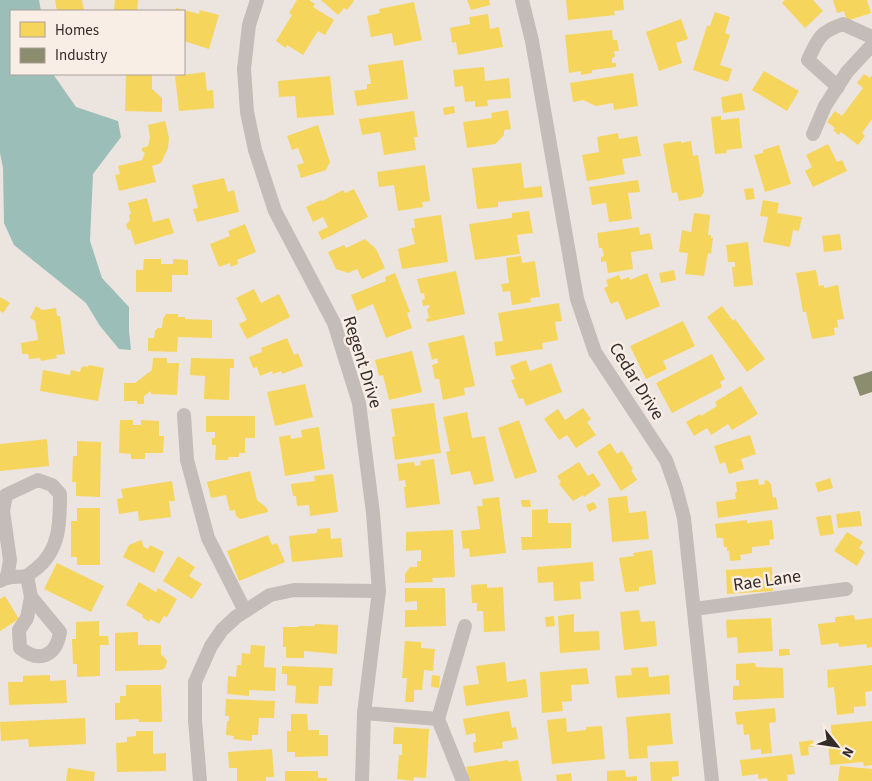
<svg xmlns="http://www.w3.org/2000/svg" width="872" height="781" font-family="'Source Sans 3',sans-serif">
<rect width="100%" height="100%" fill="#ece4df"/>
<path fill="#9cbeb9" d="M 0,0 L 39,0 L 41,11 L 11,11 L 11,74 L 53,74 L 76,107 L 118,121 L 121,137 L 93,174 L 90,241 L 102,278 L 129,307 L 129,331 L 131,350 L 119,349 L 100,326 L 86,303 L 14,245 L 4,223 L 3,168 L 0,153 Z"/>
<g fill="#f6d55c">
<path d="M 55,0 L 82,0 L 84,11 L 57,11 Z"/>
<path d="M 115,0 L 138,0 L 137,11 L 114,11 Z"/>
<path d="M 297,0 L 309,0 L 315,4 L 313,7 L 334,20 L 325,35 L 318,31 L 303,55 L 287,45 L 286,48 L 276,41 L 292,15 L 289,13 Z"/>
<path d="M 321,0 L 353,0 L 354,1 L 347,10 L 344,8 L 338,15 Z"/>
<path d="M 467,0 L 489,0 L 490,5 L 471,10 Z"/>
<path d="M 566,0 L 623,0 L 624,10 L 614,11 L 615,15 L 568,20 Z"/>
<path d="M 785,0 L 813,0 L 823,11 L 805,28 L 782,3 Z"/>
<path d="M 833,0 L 867,0 L 871,13 L 847,21 L 844,11 L 837,13 Z"/>
<path d="M 414,2 L 422,40 L 394,46 L 392,33 L 371,37 L 367,16 L 380,13 L 379,9 Z"/>
<path d="M 176,8 L 199,14 L 200,10 L 219,15 L 209,49 L 184,41 L 184,11 L 175,11 Z"/>
<path d="M 715,12 L 730,17 L 725,33 L 730,35 L 720,65 L 732,69 L 728,82 L 693,70 L 707,26 L 710,26 Z"/>
<path d="M 488,14 L 490,29 L 499,27 L 503,47 L 458,55 L 456,42 L 452,43 L 450,28 L 470,24 L 469,17 Z"/>
<path d="M 681,19 L 688,39 L 676,43 L 682,63 L 659,71 L 646,32 Z"/>
<path d="M 612,30 L 613,40 L 617,40 L 619,51 L 614,51 L 615,57 L 612,58 L 612,63 L 616,63 L 616,67 L 592,70 L 592,73 L 581,75 L 581,71 L 569,73 L 565,35 Z"/>
<path d="M 403,60 L 408,99 L 357,106 L 354,91 L 367,89 L 367,84 L 371,84 L 368,65 Z"/>
<path d="M 484,67 L 485,81 L 509,78 L 511,98 L 487,100 L 488,106 L 475,107 L 475,101 L 465,102 L 463,86 L 455,87 L 453,70 Z"/>
<path d="M 764,71 L 799,91 L 787,111 L 752,90 Z"/>
<path d="M 205,72 L 207,91 L 213,90 L 214,108 L 179,111 L 175,76 Z"/>
<path d="M 633,73 L 638,106 L 614,110 L 613,103 L 596,106 L 583,100 L 573,102 L 570,83 Z"/>
<path d="M 126,74 L 152,74 L 152,89 L 162,98 L 162,112 L 125,111 Z"/>
<path d="M 864,74 L 870,78 L 872,75 L 872,119 L 862,133 L 865,136 L 858,145 L 841,132 L 839,135 L 833,130 L 835,128 L 827,122 L 835,111 L 842,116 L 863,88 L 857,83 Z"/>
<path d="M 330,76 L 334,115 L 297,118 L 295,96 L 279,97 L 278,81 Z"/>
<path d="M 742,93 L 745,110 L 723,113 L 721,97 Z"/>
<path d="M 454,106 L 455,113 L 444,115 L 443,108 Z"/>
<path d="M 508,110 L 511,129 L 504,130 L 504,135 L 495,144 L 467,148 L 463,122 L 492,118 L 491,113 Z"/>
<path d="M 414,111 L 418,137 L 414,137 L 416,150 L 384,155 L 380,132 L 362,135 L 359,119 Z"/>
<path d="M 721,116 L 721,120 L 739,118 L 742,148 L 726,150 L 727,153 L 715,154 L 711,117 Z"/>
<path d="M 165,121 L 169,138 L 168,148 L 161,163 L 152,166 L 156,182 L 119,191 L 115,175 L 120,174 L 118,166 L 142,160 L 145,153 L 142,151 L 142,148 L 148,146 L 150,138 L 148,125 Z"/>
<path d="M 318,125 L 330,162 L 326,170 L 301,178 L 297,165 L 304,163 L 298,148 L 292,150 L 287,136 Z"/>
<path d="M 618,133 L 619,139 L 637,136 L 641,156 L 622,159 L 625,174 L 587,181 L 582,155 L 599,152 L 597,137 Z"/>
<path d="M 681,141 L 681,143 L 691,141 L 693,156 L 698,155 L 704,192 L 701,197 L 679,201 L 677,192 L 672,193 L 663,144 Z"/>
<path d="M 828,144 L 837,162 L 842,160 L 847,171 L 813,187 L 805,171 L 812,167 L 806,155 Z"/>
<path d="M 779,145 L 791,184 L 765,192 L 754,155 L 763,153 L 763,150 Z"/>
<path d="M 521,163 L 524,188 L 541,186 L 543,197 L 498,202 L 498,207 L 477,209 L 472,168 Z"/>
<path d="M 425,165 L 430,201 L 422,202 L 423,207 L 398,211 L 394,185 L 379,187 L 377,172 Z"/>
<path d="M 224,178 L 228,192 L 234,190 L 239,212 L 197,222 L 193,209 L 198,208 L 192,185 Z"/>
<path d="M 638,180 L 640,192 L 628,193 L 632,219 L 609,222 L 606,203 L 592,205 L 589,187 Z"/>
<path d="M 753,188 L 755,199 L 746,200 L 744,189 Z"/>
<path d="M 354,189 L 368,217 L 322,240 L 318,232 L 328,227 L 323,217 L 313,222 L 306,207 L 321,200 L 322,201 L 343,190 L 345,193 Z"/>
<path d="M 147,198 L 153,222 L 169,218 L 174,233 L 135,245 L 130,229 L 128,230 L 126,225 L 130,220 L 129,215 L 131,214 L 128,203 Z"/>
<path d="M 763,200 L 779,203 L 777,213 L 802,217 L 799,231 L 793,230 L 790,247 L 763,242 L 768,217 L 760,216 Z"/>
<path d="M 529,211 L 533,233 L 517,235 L 520,254 L 475,260 L 469,224 L 512,218 L 512,213 Z"/>
<path d="M 694,213 L 710,215 L 708,235 L 711,235 L 711,238 L 713,238 L 711,254 L 708,253 L 704,276 L 685,274 L 688,253 L 679,252 L 682,230 L 691,232 Z"/>
<path d="M 441,215 L 448,262 L 402,269 L 398,249 L 415,244 L 411,228 L 415,228 L 414,219 Z"/>
<path d="M 245,224 L 256,252 L 237,260 L 238,264 L 231,267 L 230,263 L 219,267 L 210,244 L 230,236 L 228,231 Z"/>
<path d="M 639,227 L 640,235 L 650,233 L 653,249 L 631,252 L 633,269 L 608,273 L 606,261 L 601,262 L 601,257 L 604,256 L 602,248 L 599,248 L 597,233 Z"/>
<path d="M 840,234 L 842,250 L 824,252 L 822,236 Z"/>
<path d="M 365,239 L 376,249 L 385,268 L 362,279 L 357,269 L 348,273 L 336,269 L 328,252 L 344,245 L 346,248 Z"/>
<path d="M 748,242 L 753,285 L 734,287 L 732,267 L 735,267 L 735,262 L 728,262 L 726,245 Z"/>
<path d="M 521,256 L 522,263 L 535,261 L 540,297 L 530,298 L 531,302 L 512,305 L 510,291 L 503,292 L 501,284 L 509,283 L 506,258 Z"/>
<path d="M 144,259 L 161,259 L 161,264 L 173,264 L 173,259 L 188,260 L 188,275 L 172,275 L 172,292 L 136,292 L 136,270 L 143,270 Z"/>
<path d="M 674,270 L 676,280 L 661,283 L 659,273 Z"/>
<path d="M 816,270 L 819,286 L 824,285 L 824,288 L 838,285 L 844,319 L 837,320 L 838,327 L 834,328 L 835,335 L 812,339 L 806,312 L 803,312 L 796,273 Z"/>
<path d="M 456,271 L 465,314 L 427,322 L 426,319 L 429,318 L 427,309 L 429,308 L 429,305 L 423,306 L 422,300 L 425,299 L 424,293 L 421,294 L 417,279 Z"/>
<path d="M 395,273 L 410,312 L 407,313 L 412,328 L 386,338 L 373,304 L 357,311 L 351,295 L 386,281 L 385,277 Z"/>
<path d="M 647,273 L 660,306 L 626,320 L 618,301 L 611,304 L 604,288 L 608,286 L 606,280 L 619,275 L 621,280 L 629,277 L 630,280 Z"/>
<path d="M 254,289 L 261,303 L 279,294 L 290,317 L 247,339 L 239,324 L 247,320 L 236,298 Z"/>
<path d="M 0,297 L 10,303 L 3,313 L 0,311 Z"/>
<path d="M 559,303 L 562,321 L 555,322 L 558,340 L 542,343 L 543,349 L 496,356 L 494,342 L 503,341 L 498,313 Z"/>
<path d="M 36,306 L 42,310 L 56,308 L 57,316 L 60,316 L 65,354 L 56,355 L 57,358 L 41,361 L 40,358 L 29,359 L 28,354 L 22,354 L 21,343 L 38,340 L 35,321 L 30,318 Z"/>
<path d="M 722,306 L 733,321 L 735,319 L 765,359 L 747,372 L 707,317 Z"/>
<path d="M 166,314 L 178,314 L 178,317 L 185,317 L 185,319 L 212,320 L 212,338 L 178,337 L 177,352 L 148,351 L 148,338 L 154,338 L 155,331 L 158,328 L 162,328 L 163,319 Z"/>
<path d="M 683,321 L 695,346 L 663,361 L 667,369 L 646,379 L 630,346 Z"/>
<path d="M 464,335 L 475,386 L 464,388 L 465,395 L 443,400 L 439,379 L 435,379 L 432,365 L 438,363 L 437,358 L 432,360 L 428,343 Z"/>
<path d="M 287,338 L 294,355 L 298,353 L 303,366 L 282,374 L 281,371 L 273,374 L 272,371 L 260,376 L 257,367 L 253,368 L 249,357 L 262,352 L 261,348 Z"/>
<path d="M 412,351 L 422,392 L 389,400 L 383,375 L 379,376 L 375,360 Z"/>
<path d="M 712,354 L 725,379 L 720,382 L 722,387 L 672,413 L 656,383 Z"/>
<path d="M 153,358 L 167,358 L 167,363 L 179,363 L 177,395 L 151,394 L 151,391 L 144,396 L 144,404 L 137,404 L 137,401 L 124,401 L 124,383 L 135,383 L 152,370 Z"/>
<path d="M 191,358 L 234,359 L 234,368 L 230,368 L 229,400 L 204,399 L 205,376 L 190,375 Z"/>
<path d="M 526,360 L 530,371 L 551,363 L 562,392 L 526,406 L 523,398 L 519,399 L 511,380 L 515,379 L 510,366 Z"/>
<path d="M 89,365 L 104,368 L 98,401 L 40,391 L 43,370 L 70,375 L 71,370 L 80,372 L 81,368 L 84,366 L 88,367 Z"/>
<path d="M 305,384 L 313,417 L 275,426 L 267,392 Z"/>
<path d="M 741,386 L 758,414 L 732,430 L 728,424 L 711,435 L 707,428 L 694,436 L 686,422 L 700,414 L 701,416 L 717,406 L 715,402 Z"/>
<path d="M 434,403 L 441,453 L 395,460 L 392,437 L 395,436 L 391,409 Z"/>
<path d="M 583,408 L 591,419 L 587,422 L 596,435 L 576,448 L 567,435 L 559,440 L 544,419 L 558,409 L 565,420 Z"/>
<path d="M 467,412 L 472,438 L 485,436 L 494,481 L 474,485 L 470,471 L 451,475 L 446,452 L 450,451 L 443,417 Z"/>
<path d="M 206,416 L 255,416 L 255,438 L 245,438 L 245,453 L 239,453 L 239,457 L 229,457 L 228,460 L 215,460 L 216,445 L 212,445 L 212,438 L 215,438 L 215,432 L 206,432 Z"/>
<path d="M 120,420 L 133,420 L 133,425 L 141,425 L 141,420 L 159,421 L 159,436 L 164,436 L 163,453 L 145,453 L 145,459 L 131,459 L 131,454 L 119,453 Z"/>
<path d="M 519,420 L 537,472 L 515,479 L 498,428 Z"/>
<path d="M 319,427 L 325,469 L 285,476 L 279,437 L 290,435 L 291,439 L 302,437 L 301,430 Z"/>
<path d="M 750,435 L 756,454 L 741,459 L 744,469 L 729,474 L 725,462 L 720,464 L 714,446 Z"/>
<path d="M 47,439 L 49,466 L 0,471 L 0,444 Z"/>
<path d="M 77,441 L 101,442 L 100,497 L 76,496 L 76,482 L 72,482 L 73,456 L 77,456 Z"/>
<path d="M 610,443 L 617,454 L 622,451 L 633,469 L 631,470 L 637,480 L 621,491 L 597,452 Z"/>
<path d="M 434,459 L 440,504 L 406,508 L 404,487 L 406,487 L 405,480 L 399,481 L 397,464 L 414,462 L 415,466 L 421,465 L 420,461 Z"/>
<path d="M 579,462 L 588,476 L 593,473 L 601,485 L 584,497 L 583,495 L 573,501 L 559,484 L 561,482 L 557,476 Z"/>
<path d="M 250,471 L 257,500 L 267,508 L 268,512 L 240,519 L 236,516 L 235,510 L 230,511 L 226,495 L 211,498 L 207,482 Z"/>
<path d="M 333,474 L 338,512 L 310,516 L 309,505 L 297,506 L 296,496 L 293,496 L 291,484 L 315,481 L 314,476 Z"/>
<path d="M 830,478 L 833,488 L 818,492 L 815,483 Z"/>
<path d="M 758,479 L 759,485 L 765,484 L 764,481 L 767,480 L 771,484 L 773,498 L 776,497 L 778,509 L 718,518 L 716,502 L 736,499 L 735,493 L 737,492 L 736,482 Z"/>
<path d="M 172,481 L 175,501 L 169,501 L 171,517 L 139,521 L 138,511 L 119,514 L 117,499 L 123,498 L 121,489 Z"/>
<path d="M 627,496 L 629,513 L 646,511 L 649,539 L 612,542 L 608,498 Z"/>
<path d="M 499,497 L 506,553 L 470,557 L 469,548 L 463,549 L 461,531 L 480,529 L 477,506 L 483,506 L 482,499 Z"/>
<path d="M 521,500 L 530,500 L 531,507 L 522,507 Z"/>
<path d="M 594,502 L 597,508 L 589,512 L 586,505 Z"/>
<path d="M 77,508 L 100,508 L 100,565 L 77,565 L 77,557 L 71,557 L 71,521 L 77,521 Z"/>
<path d="M 548,509 L 548,523 L 571,523 L 571,548 L 522,550 L 521,537 L 532,537 L 532,510 Z"/>
<path d="M 860,511 L 862,526 L 838,528 L 836,514 Z"/>
<path d="M 831,515 L 834,534 L 820,536 L 816,517 Z"/>
<path d="M 747,520 L 747,523 L 772,520 L 774,539 L 769,540 L 770,545 L 752,547 L 752,553 L 740,555 L 741,560 L 730,561 L 729,551 L 727,551 L 727,547 L 724,547 L 723,538 L 717,538 L 715,524 Z"/>
<path d="M 330,528 L 331,539 L 341,538 L 343,557 L 292,562 L 289,536 L 317,533 L 317,529 Z"/>
<path d="M 453,530 L 455,577 L 432,578 L 433,582 L 405,583 L 405,574 L 410,567 L 417,567 L 417,561 L 421,561 L 421,550 L 406,551 L 406,532 Z"/>
<path d="M 847,532 L 863,542 L 859,548 L 865,552 L 857,566 L 834,551 Z"/>
<path d="M 268,535 L 272,545 L 277,543 L 285,562 L 239,581 L 227,551 Z"/>
<path d="M 141,540 L 144,547 L 148,549 L 150,545 L 164,552 L 154,573 L 123,557 L 129,545 Z"/>
<path d="M 652,550 L 656,584 L 639,587 L 639,591 L 625,592 L 619,558 L 634,556 L 633,553 Z"/>
<path d="M 178,556 L 195,567 L 189,576 L 202,584 L 192,599 L 163,581 Z"/>
<path d="M 593,562 L 594,581 L 580,582 L 581,599 L 554,601 L 553,582 L 538,583 L 537,567 Z"/>
<path d="M 57,563 L 104,586 L 91,612 L 44,589 Z"/>
<path d="M 772,567 L 773,591 L 727,594 L 726,570 Z"/>
<path d="M 139,582 L 156,592 L 158,588 L 177,599 L 167,617 L 164,616 L 159,624 L 150,619 L 149,622 L 142,617 L 143,615 L 126,605 Z"/>
<path d="M 487,584 L 487,588 L 503,587 L 505,631 L 484,632 L 483,611 L 477,611 L 477,603 L 472,603 L 471,585 Z"/>
<path d="M 405,588 L 445,588 L 446,626 L 405,627 L 405,610 L 417,610 L 417,601 L 405,602 Z"/>
<path d="M 5,596 L 19,619 L 0,631 L 0,599 Z"/>
<path d="M 639,610 L 641,622 L 655,621 L 657,646 L 624,650 L 620,612 Z"/>
<path d="M 574,614 L 574,632 L 599,631 L 600,650 L 560,653 L 558,616 Z"/>
<path d="M 854,615 L 855,620 L 872,618 L 872,647 L 867,648 L 866,644 L 839,647 L 838,643 L 821,645 L 818,624 L 835,622 L 835,617 Z"/>
<path d="M 554,616 L 555,626 L 546,627 L 545,617 Z"/>
<path d="M 771,618 L 773,651 L 738,653 L 737,637 L 727,638 L 726,620 Z"/>
<path d="M 99,621 L 99,636 L 108,636 L 109,645 L 100,645 L 100,676 L 77,677 L 77,664 L 73,664 L 72,639 L 76,639 L 76,622 Z"/>
<path d="M 315,624 L 338,625 L 337,654 L 304,651 L 304,658 L 286,658 L 286,647 L 283,647 L 283,627 L 298,627 L 298,626 L 315,626 Z"/>
<path d="M 138,632 L 138,645 L 161,645 L 161,655 L 164,657 L 167,661 L 165,668 L 161,670 L 115,671 L 115,633 Z"/>
<path d="M 405,641 L 421,642 L 421,648 L 435,649 L 433,671 L 424,670 L 422,690 L 414,690 L 414,702 L 405,702 L 407,678 L 402,678 Z"/>
<path d="M 251,645 L 265,646 L 264,667 L 276,668 L 275,691 L 249,690 L 249,696 L 227,694 L 228,676 L 236,677 L 237,665 L 241,665 L 242,653 L 250,654 Z"/>
<path d="M 779,649 L 789,649 L 790,655 L 779,656 Z"/>
<path d="M 505,662 L 507,682 L 526,679 L 528,697 L 466,706 L 463,686 L 479,684 L 476,666 Z"/>
<path d="M 755,663 L 756,667 L 783,668 L 784,698 L 733,700 L 733,686 L 739,686 L 739,680 L 736,680 L 736,664 Z"/>
<path d="M 872,665 L 872,691 L 865,692 L 866,706 L 854,707 L 854,713 L 837,715 L 834,687 L 828,688 L 827,670 Z"/>
<path d="M 282,666 L 333,668 L 332,686 L 319,686 L 318,704 L 295,703 L 296,686 L 287,685 L 287,674 L 282,674 Z"/>
<path d="M 648,667 L 649,677 L 669,675 L 670,694 L 617,698 L 615,676 L 632,675 L 631,668 Z"/>
<path d="M 587,668 L 589,684 L 571,685 L 572,701 L 562,702 L 563,711 L 542,713 L 540,672 Z"/>
<path d="M 50,675 L 50,681 L 66,680 L 67,703 L 9,705 L 8,682 L 23,682 L 23,676 Z"/>
<path d="M 432,675 L 440,676 L 439,688 L 431,687 Z"/>
<path d="M 126,685 L 161,685 L 162,722 L 139,722 L 139,719 L 115,720 L 115,703 L 120,703 L 120,696 L 126,696 Z"/>
<path d="M 226,699 L 275,701 L 274,718 L 259,718 L 258,735 L 252,735 L 252,741 L 233,739 L 234,736 L 226,735 L 227,721 L 229,721 L 229,716 L 225,716 Z"/>
<path d="M 775,708 L 776,722 L 769,723 L 772,753 L 761,754 L 761,749 L 751,750 L 749,734 L 744,735 L 743,724 L 737,725 L 735,712 Z"/>
<path d="M 509,711 L 512,728 L 516,727 L 518,739 L 502,742 L 503,748 L 474,753 L 473,742 L 476,742 L 475,733 L 466,735 L 463,719 Z"/>
<path d="M 670,713 L 673,744 L 647,746 L 648,758 L 629,759 L 626,717 Z"/>
<path d="M 291,714 L 307,714 L 308,730 L 319,730 L 319,735 L 328,735 L 328,756 L 295,757 L 295,752 L 287,752 L 287,731 L 291,731 Z"/>
<path d="M 85,718 L 86,744 L 29,747 L 28,739 L 1,741 L 0,722 Z"/>
<path d="M 566,718 L 567,732 L 586,730 L 586,727 L 602,726 L 605,759 L 552,764 L 547,720 Z"/>
<path d="M 872,721 L 872,765 L 864,766 L 863,762 L 830,765 L 828,743 L 832,743 L 831,725 Z"/>
<path d="M 394,727 L 429,729 L 426,778 L 414,777 L 413,781 L 397,779 L 399,755 L 402,755 L 402,744 L 393,744 Z"/>
<path d="M 136,731 L 153,731 L 153,754 L 166,753 L 166,771 L 117,772 L 116,743 L 127,742 L 127,737 L 136,736 Z"/>
<path d="M 813,740 L 814,747 L 808,747 L 809,755 L 801,756 L 799,742 Z"/>
<path d="M 272,749 L 274,777 L 266,777 L 266,781 L 237,781 L 237,768 L 229,768 L 228,752 Z"/>
<path d="M 792,754 L 795,774 L 787,775 L 788,781 L 768,781 L 767,778 L 758,779 L 758,774 L 742,776 L 740,760 Z"/>
<path d="M 508,760 L 508,762 L 518,760 L 522,781 L 469,781 L 466,767 Z"/>
<path d="M 678,761 L 679,776 L 672,777 L 672,781 L 651,781 L 650,762 Z"/>
<path d="M 840,766 L 872,769 L 872,781 L 838,781 Z"/>
<path d="M 68,768 L 95,772 L 94,781 L 66,781 Z"/>
<path d="M 625,770 L 626,777 L 637,776 L 637,781 L 607,781 L 607,771 Z"/>
<path d="M 285,771 L 318,771 L 318,778 L 327,778 L 327,781 L 285,781 Z"/>
<path d="M 571,773 L 572,781 L 557,781 L 556,775 Z"/>
</g>
<path fill="#8c8c6e" d="M 872,371 L 872,392 L 860,396 L 853,377 Z"/>
<g fill="none" stroke-linecap="round" stroke-linejoin="round">
<g stroke="#c4bcb8" stroke-width="14">
<path d="M 257,0 L 249,25 L 244,69 L 247,112 L 255,150 L 275,211 L 334,323 L 359,403 L 373,513 L 379,591 L 364,713 L 362,781"/>
<path d="M 522,0 L 532,41 L 577,299 L 595,352 L 666,460 L 676,488 L 684,518 L 712,781"/>
<path d="M 838,87 L 808,60 C 818,38 820,32 843,24 L 872,37"/>
<path d="M 813,134 L 825,106 L 847,72 L 872,45"/>
<path d="M 184,415 L 187,460 L 208,538 L 245,611"/>
<path d="M 27,576 L 31,597 L 60,632 C 56,657 39,663 20,648 L 19,630 L 27,618 L 31,597"/>
<path d="M 0,581 C 10,575 16,578 26,576 C 29,575 33,571 36,569 C 60,550 60,523 60,494 L 52,485 L 38,480 L 6,495 L 3,511 L 10,560 L 7,577"/>
<path d="M 694,609 L 846,589"/>
<path d="M 364,713 L 438,719 L 463,781"/>
<path d="M 438,719 L 465,626"/>
<path d="M 200,781 L 195,720 L 195,682 L 211,646 L 222,630 L 236,617 L 270,595 L 294,590 L 379,591"/>
</g>
</g>
<g text-anchor="middle" stroke-width="5" stroke-linejoin="round" paint-order="stroke">
<g font-size="18" fill="#342a27" stroke="#f8eee6">
<text transform="translate(363 362) rotate(73)" y="6">Regent Drive</text>
<text transform="translate(637 381) rotate(58)" y="6">Cedar Drive</text>
<text transform="translate(767 580) rotate(-8)" y="6">Rae Lane</text>
</g>
</g>
<rect x="10" y="10" width="175" height="65" fill="#f8eee6" stroke="#aaa09a"/>
<rect x="20" y="22" width="25" height="15" fill="#f6d55c" stroke="#aaa09a"/>
<text x="55" y="35" font-size="15" fill="#342a27">Homes</text>
<rect x="20" y="48" width="25" height="15" fill="#8c8c6e" stroke="#aaa09a"/>
<text x="55" y="60" font-size="15" fill="#342a27">Industry</text>
<g transform="translate(837 746) rotate(120)" stroke="#f8eee6" stroke-width="4" paint-order="stroke">
<path d="M0-4L9 19L0 12L-9 19Z" fill="#342a27"/>
<text y="-8" font-size="14" font-weight="bold" text-anchor="middle" fill="#342a27">N</text>
</g>
</svg>
